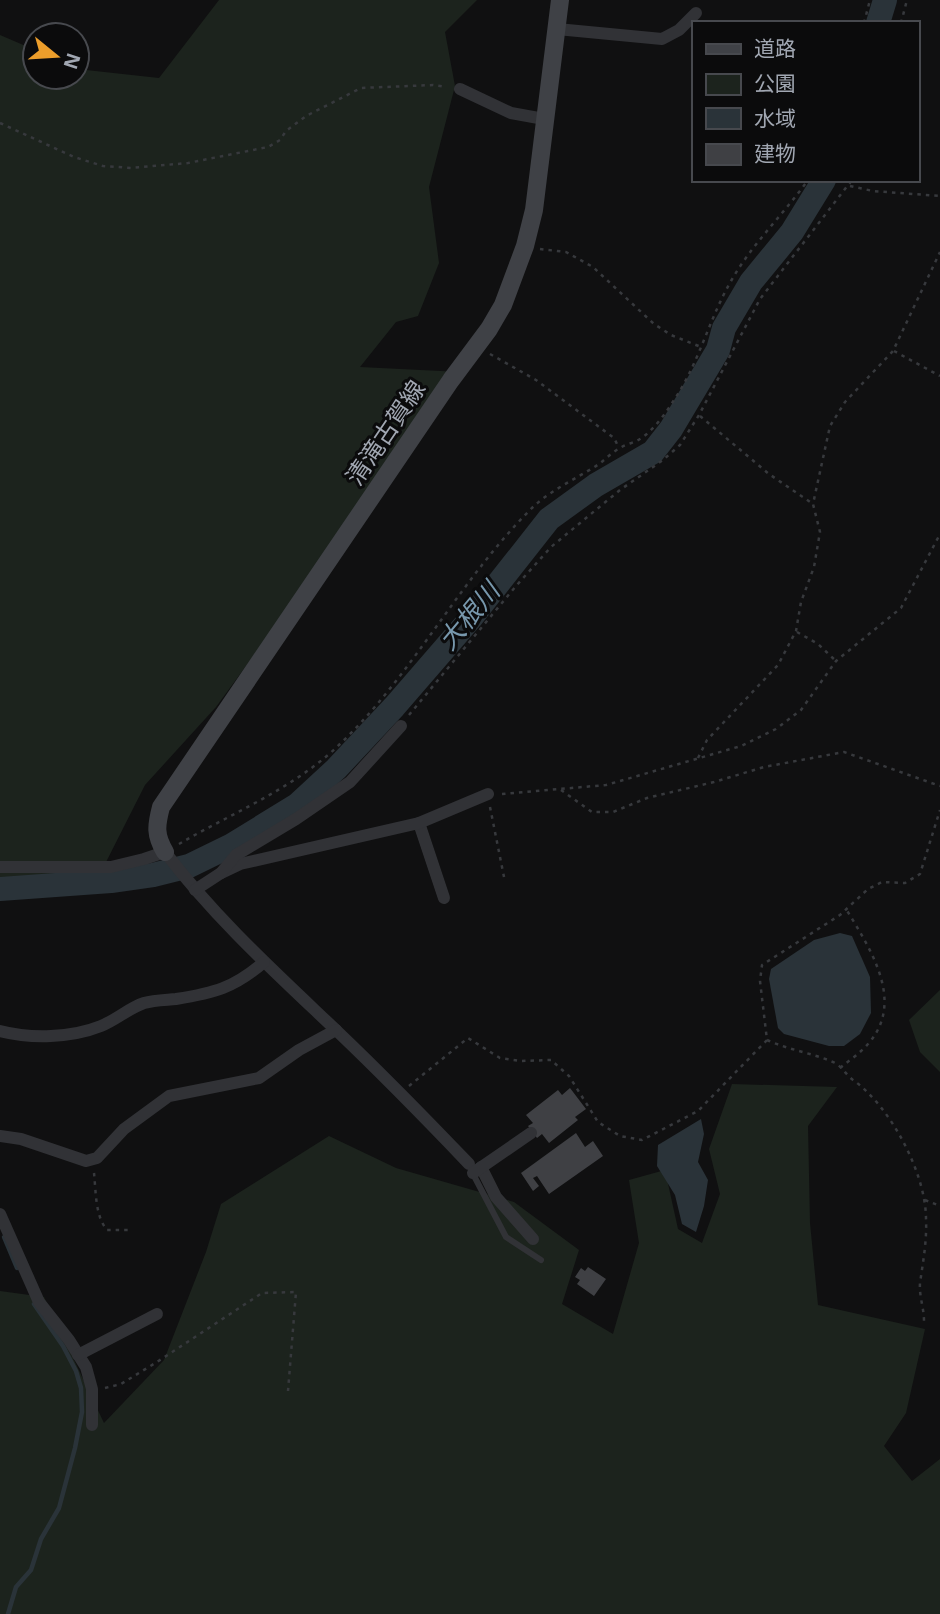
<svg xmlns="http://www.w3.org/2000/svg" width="940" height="1614" font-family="'Open Sans','Noto Sans JP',sans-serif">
<rect width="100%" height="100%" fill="#101011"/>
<g fill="#1c231d">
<path d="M 219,0 L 477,0 L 445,32 L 455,86 L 429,187 L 439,263 L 418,316 L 396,322 L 360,367 L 461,372 L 216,707 L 145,785 L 100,874 L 0,882 L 0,35 L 35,50 L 35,77 L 77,77 L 77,69 L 159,78 Z"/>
<path d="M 940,990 L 940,1072 L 920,1052 L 909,1020 Z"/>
<path d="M 732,1084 L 837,1087 L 808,1126 L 810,1223 L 818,1305 L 925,1329 L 906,1413 L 884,1446 L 912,1481 L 940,1459 L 940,1614 L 0,1614 L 0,1291 L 44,1297 L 104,1423 L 164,1360 L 206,1252 L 221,1204 L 329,1136 L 396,1168 L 514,1202 L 579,1250 L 562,1304 L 613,1334 L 639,1243 L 629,1180 L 665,1170 L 678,1229 L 702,1243 L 720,1194 L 709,1149 Z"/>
</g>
<g fill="#2a3339">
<path d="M 840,933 L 852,936 L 870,977 L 871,1013 L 860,1034 L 844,1046 L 829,1046 L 784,1034 L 778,1028 L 769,979 L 771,969 L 814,940 Z"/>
<path d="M 701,1119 L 704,1134 L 698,1162 L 708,1180 L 704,1206 L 696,1232 L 682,1224 L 675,1195 L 657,1166 L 658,1145 Z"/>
</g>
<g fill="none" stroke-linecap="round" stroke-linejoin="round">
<g stroke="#2a3339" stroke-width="4.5">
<path d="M 4,1237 L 17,1268"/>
<path d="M 8,1614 L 16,1587 L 31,1570 L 41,1539 L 59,1508 L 75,1448 L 82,1412 L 81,1388 L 76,1371 L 63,1346 L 34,1304"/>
</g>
<g stroke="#2a3339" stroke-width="24">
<path d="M 878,23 L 885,0"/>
<path d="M 0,889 L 111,881 L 153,875 L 189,866 L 232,845 L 297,805 L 336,769 L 394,707 L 471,618 L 549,519 L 596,485 L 653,452 L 671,429 L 718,350 L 724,328 L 751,282 L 792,232 L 824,180"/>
</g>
</g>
<g fill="#3f4044">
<path d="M 570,1088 L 586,1109 L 575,1117 L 578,1120 L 549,1143 L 542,1134 L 537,1138 L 528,1126 L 533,1123 L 526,1115 L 558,1090 L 562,1095 Z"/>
<path d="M 576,1133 L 585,1147 L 593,1141 L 603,1156 L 549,1194 L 537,1176 L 533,1178 L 539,1186 L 533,1191 L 521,1173 Z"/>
<path d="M 588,1267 L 606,1279 L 594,1296 L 577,1284 L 580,1280 L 575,1277 L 581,1268 L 585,1271 Z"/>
</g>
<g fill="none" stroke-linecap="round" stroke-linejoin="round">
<g stroke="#37393d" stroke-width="2.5" stroke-dasharray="3.5 5" stroke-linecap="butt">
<path d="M 864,23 L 870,0"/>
<path d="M 901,23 L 907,0"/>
<path d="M 0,123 L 74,157 L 103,166 L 131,168 L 188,163 L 268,147 L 280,140 L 286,131 L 306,116 L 361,88 L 433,85 L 446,87"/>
<path d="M 850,186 L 873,191 L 940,196"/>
<path d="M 540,249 L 566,252 L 593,267 L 654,324 L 671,335 L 701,347"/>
<path d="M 894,351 L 940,376"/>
<path d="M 490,354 L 536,380 L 614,438 L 619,448"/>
<path d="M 700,416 L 769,474 L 813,504"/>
<path d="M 797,632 L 818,644 L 836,661"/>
<path d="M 409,715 L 516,586 L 551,547 L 620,490 L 663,460 L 680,445 L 699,415 L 760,299 L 852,180"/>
<path d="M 698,758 L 707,740 L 778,665 L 796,631 L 801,602 L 814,567 L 820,532 L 813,504 L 830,426 L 845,402 L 893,351 L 940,252"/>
<path d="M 561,790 L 592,812 L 613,812 L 647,798 L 714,782 L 764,767 L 844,752 L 940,786"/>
<path d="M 502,794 L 606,785 L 741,746 L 776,729 L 801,710 L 836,661 L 901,608 L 940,534"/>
<path d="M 490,807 L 505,882"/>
<path d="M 179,844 C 232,813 295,788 340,744 C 414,673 460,579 533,507 C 552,489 578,478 599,464 C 606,459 612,452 620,448 C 626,444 634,443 640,439 C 653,431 666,413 674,400 C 699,363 709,319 731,281 C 752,244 783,215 808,180"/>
<path d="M 767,1040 C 789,1050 812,1053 833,1062 C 841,1065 846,1075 853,1080 C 890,1106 926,1173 926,1219 C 927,1241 923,1262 920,1283 C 919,1296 924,1308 924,1321"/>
<path d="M 840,1068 C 847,1062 855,1057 861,1051 C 909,1008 873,953 846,909"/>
<path d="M 409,1086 L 468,1038 L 500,1058 L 521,1061 L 551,1060 L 569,1076 L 598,1122 L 620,1136 L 642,1140 L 698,1111 L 767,1040 L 760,981 L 762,965 L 840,915 L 868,889 L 882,882 L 905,883 L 920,874 L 940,810"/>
<path d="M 94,1173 C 96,1191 95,1216 107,1230 L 129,1230"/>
<path d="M 925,1200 L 940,1206"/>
<path d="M 105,1388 L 121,1384 L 157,1362 L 262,1293 L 296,1292 L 288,1391"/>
</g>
<path stroke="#313236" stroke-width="6" d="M 472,1172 L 506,1237 L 541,1260"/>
<g stroke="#313236" stroke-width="12">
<path d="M 557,29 L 662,39 L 679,30 L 696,13"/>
<path d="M 460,89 L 511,113 L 544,119"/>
<path d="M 419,823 L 444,898"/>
<path d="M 0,867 L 111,867 L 144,859 L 165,852 C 216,919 277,974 338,1032 C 383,1075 426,1119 469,1164"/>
<path d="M 221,873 L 240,864 L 419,823 L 488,794"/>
<path d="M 195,890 L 221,873 L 236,855 L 296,819 L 350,782 L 401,726"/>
<path d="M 0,1031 C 31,1039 71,1038 101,1026 C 116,1020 129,1008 144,1003 C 154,1000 166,1000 176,999 C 214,993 234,988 264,962"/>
<path d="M 0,1136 L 21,1139 L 86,1161 L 97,1158 L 124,1129 L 169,1096 L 259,1078 L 299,1050 L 336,1030"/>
<path d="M 481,1167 L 496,1197 L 533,1239"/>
<path d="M 473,1173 L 531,1133"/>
<path d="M 0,1214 L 39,1302 L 69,1340 L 86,1367 L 92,1389 L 92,1425"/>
<path d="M 78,1355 L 157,1314"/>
</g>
<path stroke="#3f4146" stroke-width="18" d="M 165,852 C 155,835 156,826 161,807 L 451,380 L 489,329 L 503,305 L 525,246 L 534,210 L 560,0"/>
</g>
<g text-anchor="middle" stroke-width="6" stroke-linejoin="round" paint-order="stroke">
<g font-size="24" fill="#a1a7b2" stroke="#0b0b0c">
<text transform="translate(386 433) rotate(-56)" y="8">清滝古賀線</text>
</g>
<g font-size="26" font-style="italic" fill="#7898ad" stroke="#0b0b0c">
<text transform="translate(469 616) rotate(-50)" y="9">大根川</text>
</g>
</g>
<rect x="692" y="21" width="228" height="161" fill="#0b0b0c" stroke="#47494e" stroke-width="2"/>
<rect x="706" y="44" width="35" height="10" fill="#3f4146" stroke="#47494e" stroke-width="2"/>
<text x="754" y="56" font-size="21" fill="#a1a7b2">道路</text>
<rect x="706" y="74" width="35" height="21" fill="#1c231d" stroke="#47494e" stroke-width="2"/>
<text x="754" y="91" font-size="21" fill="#a1a7b2">公園</text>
<rect x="706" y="108" width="35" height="21" fill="#2a3339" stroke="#47494e" stroke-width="2"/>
<text x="754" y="126" font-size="21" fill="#a1a7b2">水域</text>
<rect x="706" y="144" width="35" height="21" fill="#3f4044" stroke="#47494e" stroke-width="2"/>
<text x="754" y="161" font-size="21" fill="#a1a7b2">建物</text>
<g transform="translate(56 56) rotate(108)"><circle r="33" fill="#0b0b0c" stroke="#47494e" stroke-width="2"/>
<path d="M0-5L12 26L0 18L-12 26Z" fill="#ed9e2b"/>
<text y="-10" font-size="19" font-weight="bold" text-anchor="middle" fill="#a1a7b2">N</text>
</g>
</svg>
